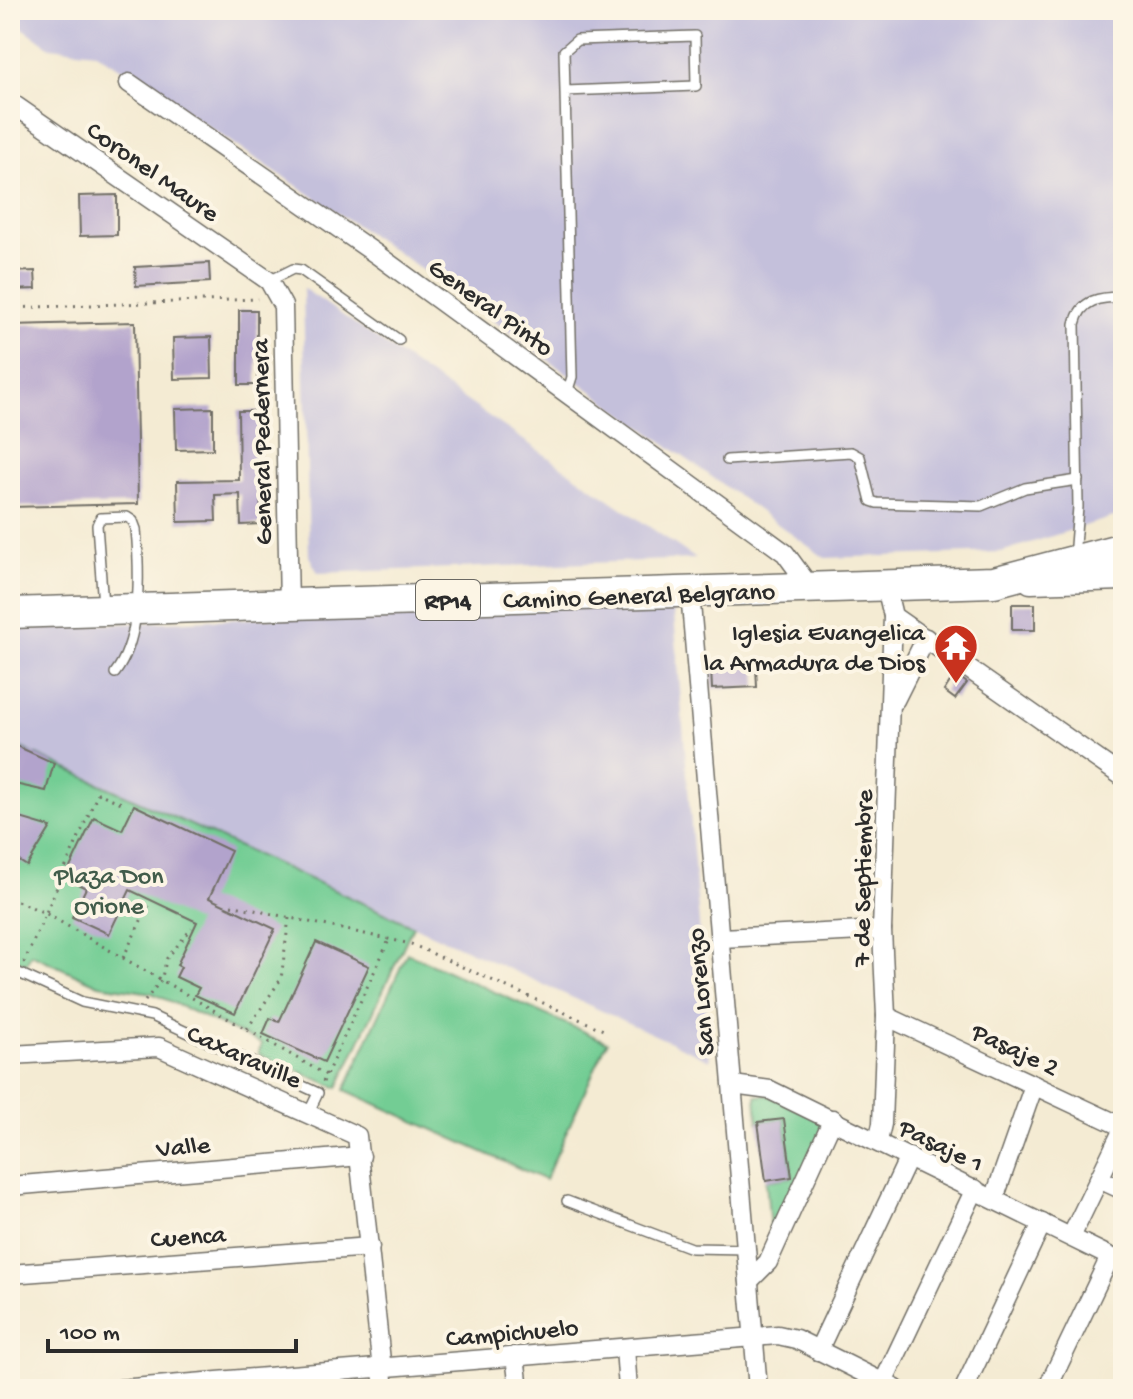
<svg xmlns="http://www.w3.org/2000/svg" width="1133" height="1399" font-family="'Gochi Hand',sans-serif">
<rect width="100%" height="100%" fill="#fcf5e5"/>
<filter id="ink" filterUnits="userSpaceOnUse"><feTurbulence type="fractalNoise" baseFrequency=".0125" numOctaves="2"/><feDisplacementMap in="SourceGraphic" scale="16" xChannelSelector="R" yChannelSelector="G"/><feConvolveMatrix kernelMatrix="1 2 1 2 8 2 1 2 1" color-interpolation-filters="sRGB"/></filter>
<filter id="wash" filterUnits="userSpaceOnUse"><feTurbulence type="fractalNoise" baseFrequency=".006" numOctaves="4" result="noise"/><feDisplacementMap in="SourceGraphic" scale="32" xChannelSelector="R" yChannelSelector="G"/><feGaussianBlur stdDeviation="1.8" result="paint"/><feColorMatrix in="noise" values="0 0 0 0 0 0 0 0 0 0 0 0 0 0 0 0 0 1.4 0 .05"/><feComposite in="paint" operator="in"/></filter>
<g filter="url(#wash)">
<rect width="100%" height="100%" fill="#f4ebd3"/>
<g fill="#c4c0db">
<path d="M 10,10 L 1123,10 L 1123,514 L 1001,552 L 825,558 L 404,257 L 96,52 L 50,47 L 10,19 Z"/>
<path d="M 303,288 L 696,559 L 318,573 L 309,556 Z"/>
<path d="M 673,602 L 710,1060 L 10,743 L 10,628 Z"/>
</g>
<g fill="#73cd94" stroke="#4f7c60" stroke-width="2">
<path d="M 10,743 L 413,926 L 338,1088 L 258,1054 L 262,1044 L 152,993 L 99,985 L 31,954 L 26,964 L 10,956 Z"/>
<path d="M 407,953 L 607,1042 L 545,1180 L 345,1090 Z"/>
<path d="M 768,1095 L 826,1123 L 771,1241 L 766,1181 L 792,1177 L 784,1119 L 758,1122 L 756,1096 Z"/>
</g>
<g id="blocks">
<g fill="#b2a3cc">
<path d="M 117,195 L 117,235 L 80,236 L 79,196 Z"/>
<path d="M 209,263 L 210,282 L 136,286 L 135,267 Z"/>
<path d="M 35,271 L 36,289 L 10,290 L 10,272 Z"/>
<rect x="239" y="310" width="18" height="75"/>
<path d="M 135,322 L 138,504 L 10,507 L 10,325 Z"/>
<path d="M 211,337 L 212,378 L 174,379 L 173,338 Z"/>
<path d="M 213,408 L 213,449 L 176,450 L 175,409 Z"/>
<path d="M 238,411 L 259,411 L 261,524 L 241,525 L 240,494 L 215,495 L 216,521 L 178,522 L 177,481 L 239,480 Z"/>
<rect x="1012" y="604" width="23" height="26"/>
<path d="M 756,667 L 757,687 L 712,689 L 711,669 Z"/>
<path d="M 955,674 L 967,683 L 955,699 L 944,691 Z"/>
<path d="M 10,743 L 54,763 L 46,791 L 10,783 Z"/>
<path d="M 134,805 L 231,851 L 209,898 L 275,929 L 235,1013 L 195,995 L 199,988 L 176,977 L 181,967 L 177,965 L 197,922 L 130,890 L 109,934 L 72,917 L 86,888 L 65,878 L 94,817 L 122,830 Z"/>
<path d="M 10,815 L 51,827 L 27,866 L 10,855 Z"/>
<path d="M 316,942 L 369,966 L 324,1062 L 263,1034 L 270,1018 L 279,1022 Z"/>
<path d="M 784,1119 L 792,1177 L 766,1181 L 758,1122 Z"/>
</g>
</g>
</g>
<g filter="url(#ink)">
<use href="#blocks" fill-opacity="0" stroke="#716e66" stroke-width="2"/>
<g fill="none" stroke-linecap="round" stroke-linejoin="round">
<g stroke="#716e66" stroke-width="12">
<g id="lane">
<path d="M 565,91 L 696,86 L 695,36 L 577,40 L 564,51 L 572,377 L 567,393"/>
<path d="M 269,281 L 293,269 L 301,270 L 399,340"/>
<path d="M 727,460 L 851,452 L 860,457 L 871,501 L 877,503 L 981,506 L 1025,488 L 1078,480"/>
<path d="M 1074,558 L 1078,507 L 1075,324 C 1081,299 1100,297 1123,297"/>
<path d="M 103,605 L 97,525 L 100,518 L 127,517 L 133,521 L 136,529 C 140,573 142,638 115,673"/>
<path d="M 10,969 L 82,1002 L 152,1016 L 318,1093 L 309,1112"/>
<path d="M 567,1201 L 691,1248 L 747,1249"/>
</g>
</g>
<g stroke="#716e66" stroke-width="21">
<g id="street">
<path d="M 129,83 L 376,254 L 785,553 L 810,587"/>
<path d="M 10,102 L 269,281 L 283,306 L 289,606"/>
<path d="M 886,587 L 893,616 L 1123,777"/>
<path d="M 690,592 L 758,1389"/>
<path d="M 895,700 L 926,638"/>
<path d="M 721,938 L 882,930"/>
<path d="M 886,1016 L 1123,1127"/>
<path d="M 10,1055 L 159,1047 L 357,1136 L 384,1389"/>
<path d="M 733,1085 L 770,1090 L 1123,1263"/>
<path d="M 878,1141 L 882,1124 L 886,1016 L 882,930 L 893,616"/>
<path d="M 1099,1179 L 1123,1190"/>
<path d="M 10,1186 L 361,1156"/>
<path d="M 994,1199 L 1034,1085"/>
<path d="M 1071,1237 L 1123,1129"/>
<path d="M 10,1274 L 370,1247"/>
<path d="M 749,1281 L 768,1262 L 833,1119"/>
<path d="M 625,1348 L 628,1389"/>
<path d="M 818,1351 L 909,1157"/>
<path d="M 515,1356 L 519,1389"/>
<path d="M 883,1383 L 975,1189"/>
<path d="M 120,1389 L 778,1335 L 796,1339 L 896,1389"/>
<path d="M 964,1389 L 1042,1223"/>
<path d="M 1047,1389 L 1110,1257"/>
</g>
</g>
<g stroke="#716e66" stroke-width="29">
<path id="secondary" d="M 1031,580 L 1123,577"/>
</g>
<g stroke="#716e66" stroke-width="33">
<path id="primary" d="M 10,613 L 994,582 L 1123,548"/>
</g>
<g stroke="#716e66" stroke-width="3" stroke-dasharray="2 6" stroke-linecap="butt">
<path d="M 10,182 L 19,182"/>
<path d="M 10,308 L 258,299"/>
<path d="M 10,898 L 45,913 L 326,1075"/>
<path d="M 231,905 L 411,944 L 608,1032"/>
<path d="M 123,958 L 149,904"/>
<path d="M 24,963 L 98,793 L 126,805"/>
<path d="M 145,1001 L 161,980 L 167,958 L 192,928"/>
<path d="M 247,1029 L 281,979 L 289,918"/>
<path d="M 323,1082 L 389,940"/>
</g>
<use href="#lane" stroke="#fff" stroke-width="9"/>
<use href="#street" stroke="#fff" stroke-width="18"/>
<use href="#secondary" stroke="#fff" stroke-width="26"/>
<use href="#primary" stroke="#fff" stroke-width="30"/>
</g>
</g>
<defs>
<g id="temple-pin" transform="scale(2.3)"><path d="M0 17L-7.5 6A9.5 9.5 0 1 1 7.5 6Z" fill="#c8321e" stroke="#fcf5e5"/><path d="M0-6L5-2H3V0L6.5 2.5H4V6H1.5V3h-3V6H-4V2.5H-6.5L-3 0V-2H-5Z" fill="#fff"/></g>
</defs>
<g fill-rule="evenodd">
<use href="#temple-pin" x="956" y="646"/>
</g>
<g text-anchor="middle" stroke-width="8" stroke-linejoin="round" paint-order="stroke">
<rect fill="#fcf5e5" stroke="#6a6863" stroke-width="2" x="416" y="580" width="64" height="40" rx="6"/>
<g font-size="24" font-weight="bold" fill="#2b2b2b">
<text x="448" y="608">RP14</text>
</g>
<g font-size="26" fill="#2b2b2b" stroke="#fcf5e5">
<text transform="translate(154 170) rotate(35)" y="9">Coronel Maure</text>
<text transform="translate(492 306) rotate(36)" y="9">General Pinto</text>
<text transform="translate(260 442) rotate(-91)" y="9">General Pedernera</text>
<text transform="translate(639 594) rotate(-2)" y="9">Camino General Belgrano</text>
<text transform="translate(861 878) rotate(-89)" y="9">7 de Septiembre</text>
<text transform="translate(699 992) rotate(-95)" y="9">San Lorenzo</text>
<text transform="translate(1016 1048) rotate(25)" y="9">Pasaje 2</text>
<text transform="translate(245 1055) rotate(24)" y="9">Caxaraville</text>
<text transform="translate(942 1144) rotate(26)" y="9">Pasaje 1</text>
<text transform="translate(183 1145) rotate(-5)" y="9">Valle</text>
<text transform="translate(188 1235) rotate(-4)" y="9">Cuenca</text>
<text transform="translate(512 1331) rotate(-5)" y="9">Campichuelo</text>
</g>
<g font-size="26" fill="#2b2b2b" stroke="#fcf5e5" text-anchor="end">
<text x="925" y="640">Iglesia Evangelica<tspan x="925" dy="30">la Armadura de Dios</tspan></text>
</g>
<g font-size="26" fill="#415c4a" stroke="#fcf5e5">
<text x="109" y="883">Plaza Don<tspan x="109" dy="30">Orione</tspan></text>
</g>
</g>
<rect width="1133" height="1399" fill="none" stroke="#fcf5e5" stroke-width="40"/>
<path d="M48 1339v12h248v-12" fill="none" stroke="#2b2b2b" stroke-width="4"/>
<text x="60" y="1339" font-size="24" fill="#2b2b2b" stroke="#fcf5e5" stroke-width="6" paint-order="stroke">100 m</text>
</svg>
